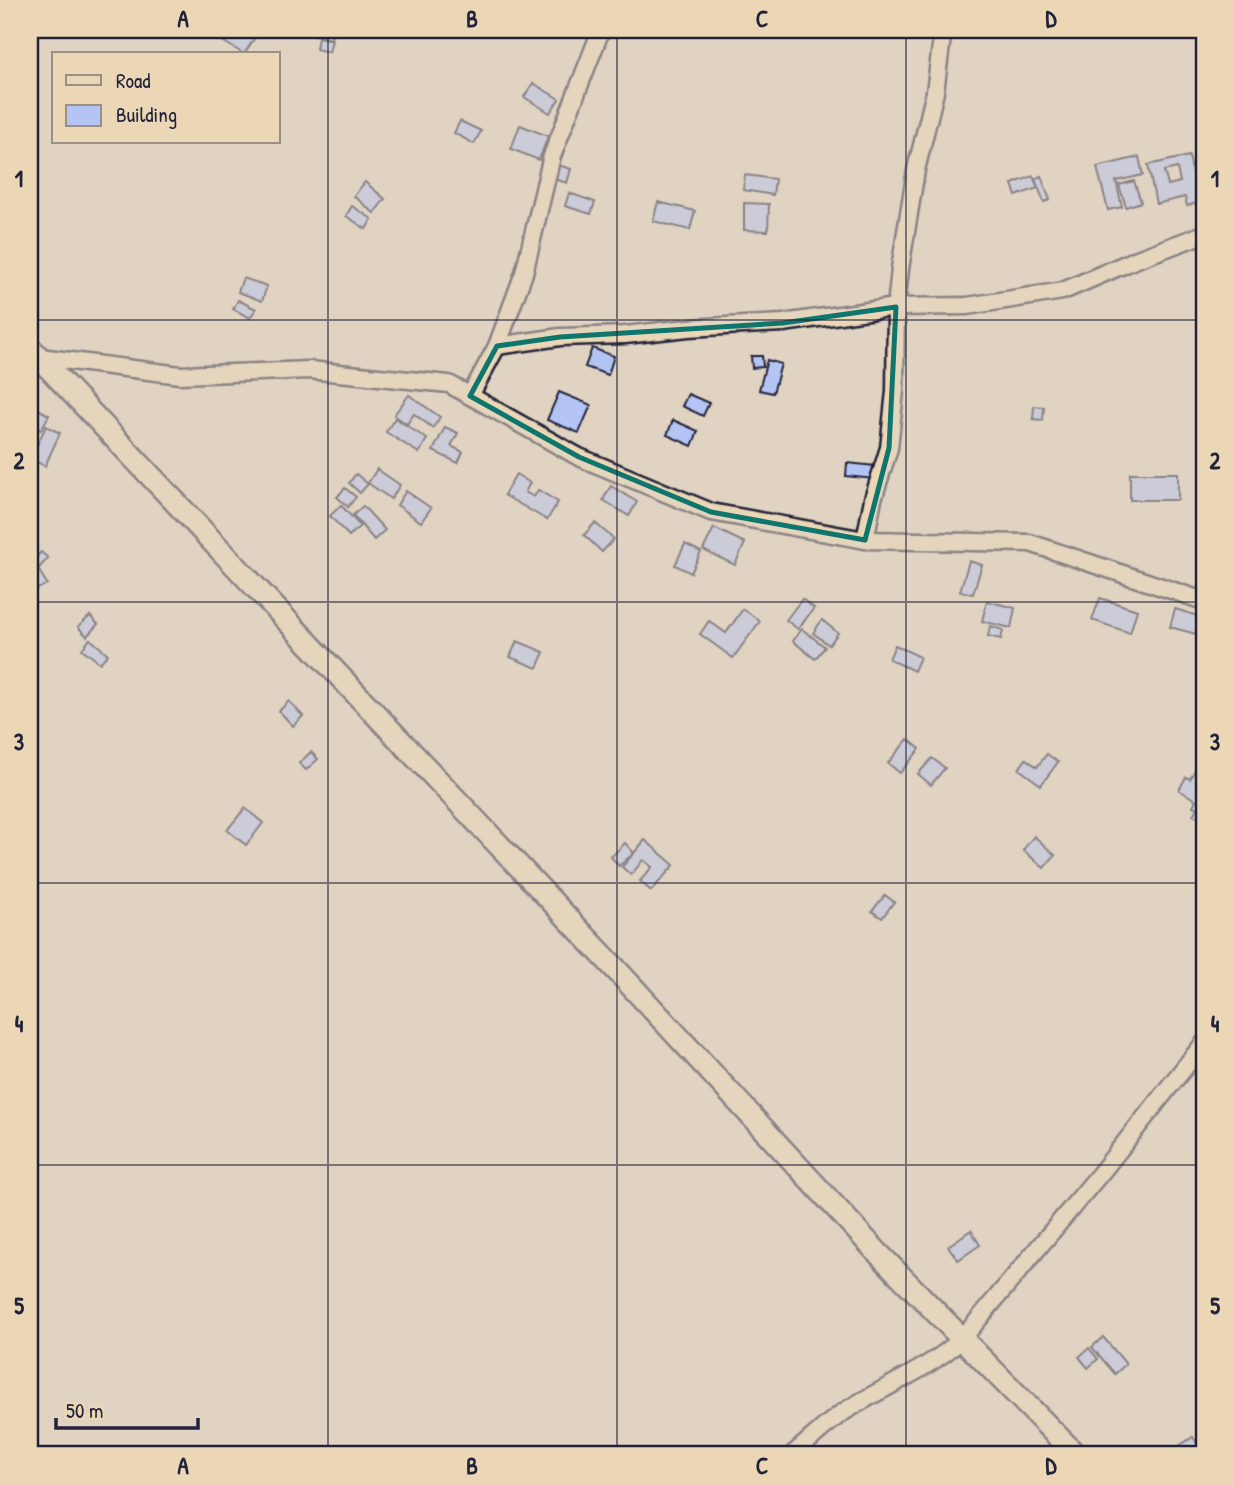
<svg xmlns="http://www.w3.org/2000/svg" width="1234" height="1485" font-family="'Patrick Hand',sans-serif">
<rect width="100%" height="100%" fill="#e0d3c2"/>
<filter id="ink" filterUnits="userSpaceOnUse"><feTurbulence type="fractalNoise" baseFrequency=".0143" numOctaves="2"/><feDisplacementMap in="SourceGraphic" scale="14" xChannelSelector="R" yChannelSelector="G"/><feConvolveMatrix kernelMatrix="1 2 1 2 8 2 1 2 1" color-interpolation-filters="sRGB"/></filter>
<g filter="url(#ink)">
<g fill="#b4c4f4" stroke="#22223b" stroke-width="2" fill-rule="evenodd">
<path d="M 211,30 L 228,30 L 236,34 L 239,30 L 260,30 L 244,54 L 209,33 Z"/>
<path d="M 313,30 L 333,30 L 331,39 L 312,34 Z"/>
<path d="M 318,37 L 332,40 L 329,52 L 316,49 Z"/>
<path d="M 533,83 L 559,99 L 550,113 L 524,97 Z"/>
<path d="M 460,121 L 481,131 L 474,144 L 454,133 Z"/>
<path d="M 520,125 L 548,136 L 539,160 L 511,149 Z"/>
<path d="M 1189,156 L 1199,202 L 1187,206 L 1185,197 L 1156,204 L 1148,165 ZM 1177,168 L 1180,182 L 1168,185 L 1164,171 Z"/>
<path d="M 1139,157 L 1143,175 L 1116,181 L 1122,207 L 1108,210 L 1097,167 Z"/>
<path d="M 555,164 L 571,169 L 567,183 L 551,178 Z"/>
<path d="M 745,175 L 775,179 L 773,195 L 743,190 Z"/>
<path d="M 1033,176 L 1038,188 L 1016,196 L 1012,184 Z"/>
<path d="M 1041,176 L 1050,200 L 1044,202 L 1035,179 Z"/>
<path d="M 1134,181 L 1141,202 L 1126,207 L 1119,185 Z"/>
<path d="M 365,182 L 385,199 L 374,213 L 354,196 Z"/>
<path d="M 569,193 L 595,202 L 591,214 L 565,206 Z"/>
<path d="M 658,202 L 695,211 L 690,230 L 653,221 Z"/>
<path d="M 744,203 L 769,204 L 768,231 L 744,230 Z"/>
<path d="M 352,206 L 372,219 L 366,229 L 346,216 Z"/>
<path d="M 243,278 L 267,286 L 262,301 L 238,292 Z"/>
<path d="M 238,300 L 256,309 L 250,318 L 233,309 Z"/>
<path d="M 592,348 L 614,356 L 608,375 L 585,367 Z"/>
<path d="M 751,356 L 762,356 L 763,367 L 752,368 Z"/>
<path d="M 767,360 L 781,364 L 773,393 L 759,390 Z"/>
<path d="M 559,392 L 591,405 L 579,433 L 547,420 Z"/>
<path d="M 688,394 L 709,403 L 703,416 L 682,406 Z"/>
<path d="M 409,395 L 440,417 L 433,428 L 414,414 L 407,424 L 394,415 Z"/>
<path d="M 1034,406 L 1044,407 L 1043,420 L 1033,419 Z"/>
<path d="M 38,409 L 49,415 L 41,430 L 31,424 Z"/>
<path d="M 395,418 L 427,439 L 419,453 L 386,432 Z"/>
<path d="M 673,420 L 698,431 L 692,446 L 667,435 Z"/>
<path d="M 46,426 L 60,433 L 45,466 L 30,459 Z"/>
<path d="M 445,427 L 458,433 L 451,446 L 463,452 L 458,463 L 433,451 Z"/>
<path d="M 847,463 L 875,466 L 874,479 L 846,476 Z"/>
<path d="M 377,469 L 400,485 L 391,499 L 368,483 Z"/>
<rect x="1130" y="473" width="48" height="27"/>
<path d="M 356,474 L 368,484 L 360,493 L 349,483 Z"/>
<path d="M 516,474 L 530,483 L 525,492 L 534,497 L 538,490 L 558,502 L 547,520 L 504,495 Z"/>
<path d="M 611,486 L 637,502 L 629,516 L 603,500 Z"/>
<path d="M 345,488 L 356,497 L 348,507 L 337,497 Z"/>
<path d="M 406,491 L 431,508 L 421,522 L 397,505 Z"/>
<path d="M 341,505 L 360,526 L 349,536 L 330,516 Z"/>
<path d="M 363,506 L 385,530 L 374,540 L 353,515 Z"/>
<path d="M 595,523 L 614,539 L 602,552 L 584,535 Z"/>
<path d="M 714,528 L 745,543 L 735,565 L 703,550 Z"/>
<path d="M 685,544 L 701,552 L 691,573 L 675,565 Z"/>
<path d="M 41,552 L 48,558 L 39,568 L 32,562 Z"/>
<path d="M 969,561 L 982,565 L 973,594 L 960,591 Z"/>
<path d="M 38,569 L 47,584 L 38,589 L 30,574 Z"/>
<path d="M 1100,598 L 1137,610 L 1130,633 L 1092,620 Z"/>
<path d="M 802,599 L 814,608 L 798,629 L 786,620 Z"/>
<path d="M 987,601 L 1015,608 L 1011,628 L 982,621 Z"/>
<path d="M 743,609 L 760,621 L 733,658 L 700,634 L 709,621 L 726,633 Z"/>
<path d="M 1175,609 L 1201,617 L 1196,634 L 1170,627 Z"/>
<path d="M 90,616 L 98,624 L 87,636 L 78,627 Z"/>
<path d="M 822,620 L 838,633 L 829,645 L 813,633 Z"/>
<path d="M 990,626 L 1003,630 L 1001,639 L 988,636 Z"/>
<path d="M 802,629 L 825,647 L 815,659 L 793,641 Z"/>
<path d="M 90,639 L 108,654 L 100,663 L 82,649 Z"/>
<path d="M 517,641 L 544,652 L 537,668 L 510,657 Z"/>
<path d="M 895,645 L 920,657 L 914,671 L 889,659 Z"/>
<path d="M 289,701 L 303,716 L 293,726 L 279,711 Z"/>
<path d="M 908,739 L 920,749 L 900,773 L 888,763 Z"/>
<path d="M 311,752 L 318,759 L 306,770 L 299,763 Z"/>
<path d="M 1047,754 L 1058,762 L 1041,785 L 1019,769 L 1026,759 L 1037,767 Z"/>
<path d="M 932,758 L 945,768 L 931,785 L 918,774 Z"/>
<path d="M 1204,763 L 1204,815 L 1202,819 L 1193,815 L 1197,808 L 1193,806 L 1196,800 L 1179,790 L 1186,777 L 1190,779 L 1197,767 L 1200,769 Z"/>
<path d="M 245,808 L 263,823 L 246,845 L 227,830 Z"/>
<path d="M 1034,836 L 1055,855 L 1044,868 L 1023,850 Z"/>
<path d="M 645,840 L 674,865 L 651,891 L 640,881 L 652,867 L 643,860 L 631,875 L 622,867 Z"/>
<path d="M 625,843 L 634,853 L 619,866 L 611,857 Z"/>
<path d="M 885,895 L 894,902 L 882,918 L 872,911 Z"/>
<path d="M 971,1230 L 980,1245 L 958,1260 L 948,1246 Z"/>
<path d="M 1103,1337 L 1126,1364 L 1115,1374 L 1092,1347 Z"/>
<path d="M 1089,1348 L 1098,1359 L 1088,1368 L 1079,1357 Z"/>
<path d="M 1193,1437 L 1203,1453 L 1199,1455 L 1174,1455 L 1171,1451 Z"/>
</g>
<g fill="none" stroke-linecap="round" stroke-linejoin="round">
<g stroke="#22223b" stroke-width="21">
<g id="street">
<path d="M 497,346 L 560,337 L 625,335 L 688,328 L 783,323 L 896,307 L 967,306 L 1063,291 L 1137,259 L 1204,234"/>
<path d="M 32,356 L 180,375 L 309,370 L 449,384 L 579,457 L 711,512 L 865,540 L 1030,543 L 1204,601"/>
<path d="M 470,396 L 497,346 L 524,273 L 552,156 L 601,30"/>
<path d="M 865,540 L 873,499 L 889,448 L 895,391 L 896,307 L 900,269 L 916,170 L 935,92 L 943,30"/>
<path d="M 792,1455 C 809,1441 825,1425 842,1413 C 882,1387 926,1371 962,1339 L 1104,1169 L 1204,1043"/>
</g>
</g>
<g stroke="#22223b" stroke-width="26">
<path id="secondary" d="M 30,348 L 611,964 L 877,1252 L 1076,1455"/>
</g>
<use href="#street" stroke="#ebd7b5" stroke-width="16"/>
<use href="#secondary" stroke="#ebd7b5" stroke-width="21"/>
</g>
</g>
<path d="M0 0H1234V1485H0ZM 896,307 L 889,448 L 865,540 L 711,512 L 579,457 L 470,396 L 497,346 L 560,337 L 783,323 Z" fill="#e0d3c2" fill-opacity=".55" fill-rule="evenodd"/>
<path fill="none" stroke="#0f766e" stroke-width="5" stroke-linejoin="round" d="M 896,307 L 889,448 L 865,540 L 711,512 L 579,457 L 470,396 L 497,346 L 560,337 L 783,323 Z"/>
<path fill="none" stroke="#22223b" stroke-width="2" stroke-opacity="0.55" d="M 328,30 L 328,1455M 617,30 L 617,1455M 906,30 L 906,1455M 30,320 L 1204,320M 30,602 L 1204,602M 30,883 L 1204,883M 30,1165 L 1204,1165"/>
<rect width="1234" height="1485" fill="none" stroke="#ebd7b5" stroke-width="77"/>
<rect x="52" y="52" width="228" height="91" fill="#ebd7b5" stroke="#9b8f84" stroke-width="2"/>
<rect x="66" y="75" width="35" height="10" fill="#ebd7b5" stroke="#9b8f84" stroke-width="2"/>
<text x="116" y="88" font-size="21" fill="#22223b">Road</text>
<rect x="66" y="105" width="35" height="21" fill="#b4c4f4" stroke="#9b8f84" stroke-width="2"/>
<text x="116" y="122" font-size="21" fill="#22223b">Building</text>
<path d="M56 1418v10h142v-10" fill="none" stroke="#22223b" stroke-width="3.5"/>
<text x="66" y="1418" font-size="21" fill="#22223b" stroke="#ebd7b5" stroke-width="5" paint-order="stroke">50 m</text>
<rect x="38" y="38" width="1158" height="1408" fill="none" stroke="#22223b" stroke-width="2.5"/>
<g font-size="23" text-anchor="middle" font-weight="bold" fill="#22223b">
<text x="183" y="27">A</text>
<text x="472" y="27">B</text>
<text x="762" y="27">C</text>
<text x="1051" y="27">D</text>
<text x="19" y="187">1</text>
<text x="1215" y="187">1</text>
<text x="19" y="469">2</text>
<text x="1215" y="469">2</text>
<text x="19" y="750">3</text>
<text x="1215" y="750">3</text>
<text x="19" y="1032">4</text>
<text x="1215" y="1032">4</text>
<text x="19" y="1314">5</text>
<text x="1215" y="1314">5</text>
<text x="183" y="1474">A</text>
<text x="472" y="1474">B</text>
<text x="762" y="1474">C</text>
<text x="1051" y="1474">D</text>
</g>
</svg>
